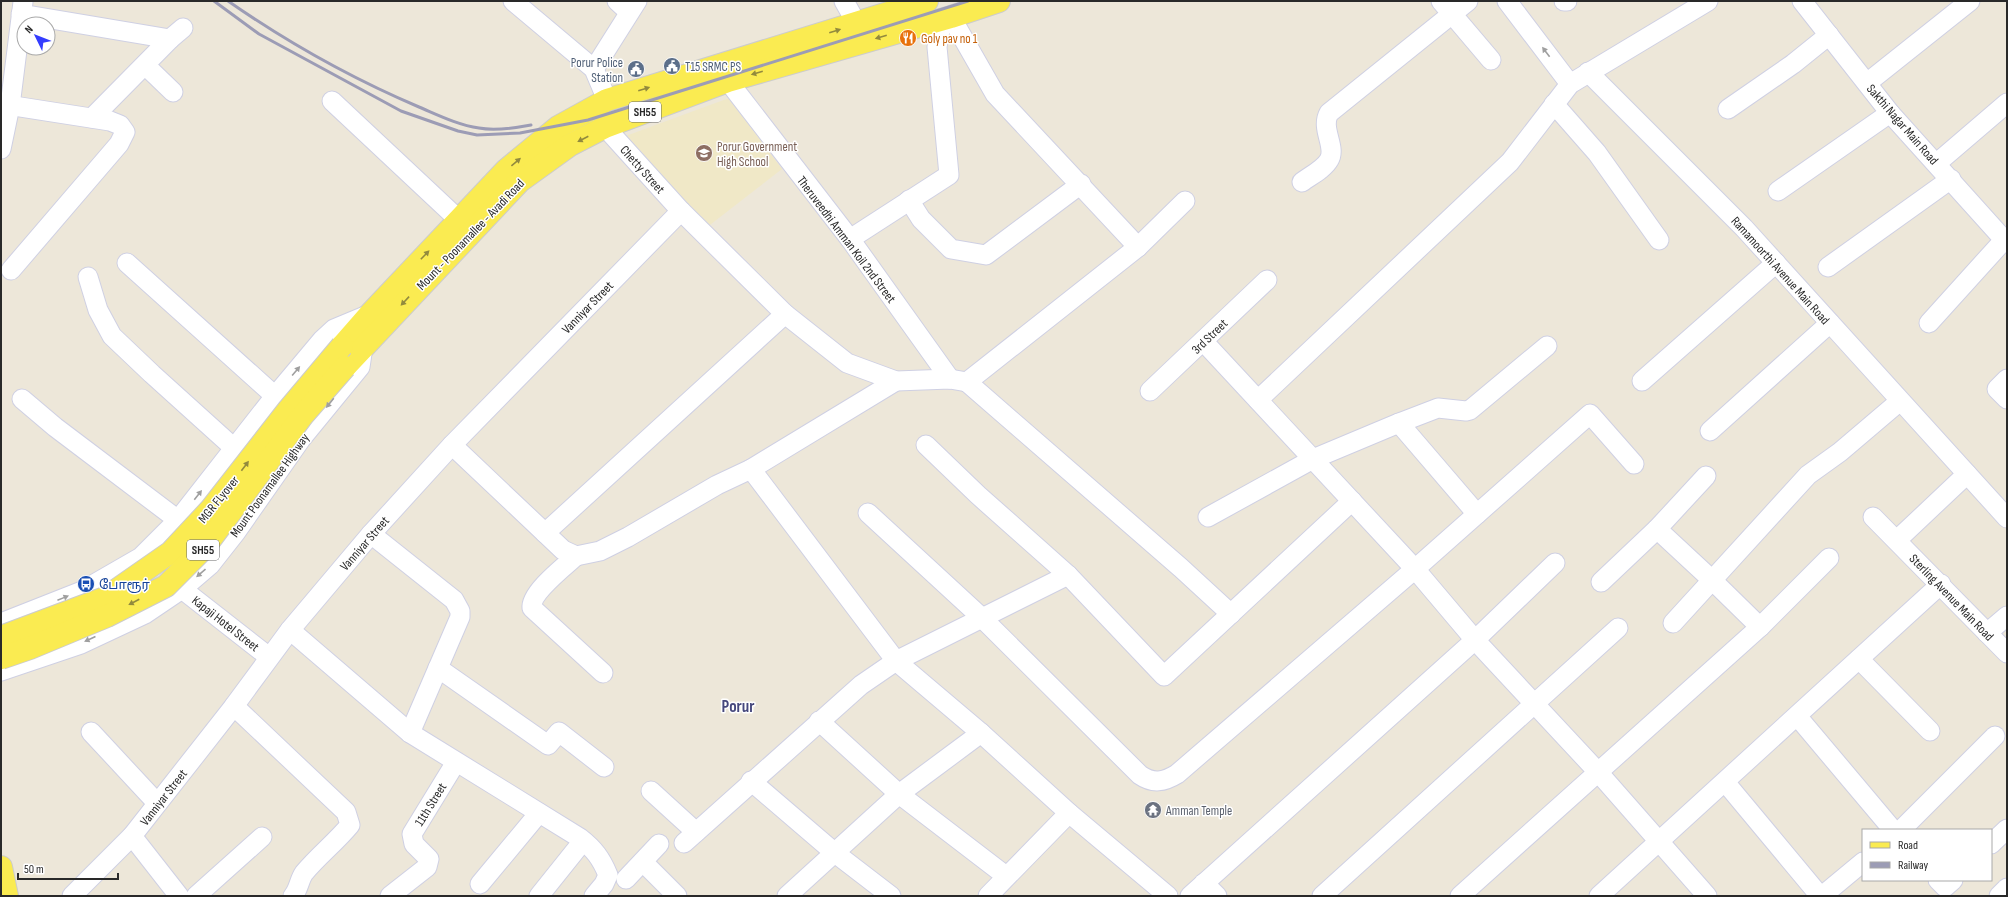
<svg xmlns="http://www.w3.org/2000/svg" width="2008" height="897" font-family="'Sofia Sans Condensed','Noto Sans Tamil',sans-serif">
<rect width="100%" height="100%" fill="#ede7d9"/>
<path fill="#f0e8c7" d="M 729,98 L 782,169 L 706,228 L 623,137 Z"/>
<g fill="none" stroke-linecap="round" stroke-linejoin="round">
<g stroke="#cfd0e3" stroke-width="21">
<g id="minor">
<path d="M 513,1 L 594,69 L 607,100"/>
<path d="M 617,1 L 629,12"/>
<path d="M 844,1 L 857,24"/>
<path d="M 1441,1 L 1491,60"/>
<path d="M 1507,1 L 1570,84"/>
<path d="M 1564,1 L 1567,1"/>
<path d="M 1802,1 L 1890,113 L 2007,243"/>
<path d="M 21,14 L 170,39 L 92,118"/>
<path d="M 951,17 L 995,94 L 1138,247"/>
<path d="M 170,39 L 183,28"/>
<path d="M 145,65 L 173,92"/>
<path d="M 594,69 L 637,1"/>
<path d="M 1588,72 L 1744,228 L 2007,518"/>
<path d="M 728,81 L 850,239 L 950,379"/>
<path d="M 1867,83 L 1970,1"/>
<path d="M 332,101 L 459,220"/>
<path d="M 1,104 L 110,121 L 120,125 L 125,132 L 119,144 L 11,270"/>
<path d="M 1554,104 L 1597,153 L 1659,240"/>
<path d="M 1728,109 L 1793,64 L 1829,35"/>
<path d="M 605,127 L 681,211 L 785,314 L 847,363 L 896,381 L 950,379 L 967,382 L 1138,247 L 1185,201"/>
<path d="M 1,149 L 10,106 L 23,2"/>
<path d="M 1937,163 L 2007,103"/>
<path d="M 1302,182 C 1310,176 1324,169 1329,160 C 1337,147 1320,129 1329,113 L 1468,1"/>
<path d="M 1778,191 L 1890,113"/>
<path d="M 909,200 L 921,219 L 951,249 L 986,255 L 1081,184"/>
<path d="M 850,239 L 949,175 L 937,47 L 942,19"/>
<path d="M 127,263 L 275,396"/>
<path d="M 1828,267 L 1951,179"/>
<path d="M 88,277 L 98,310 L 112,336 L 152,374 L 234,448"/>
<path d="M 1929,323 L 2004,240"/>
<path d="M 1203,341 L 1415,569 L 1475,640 L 1598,772 L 1707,896"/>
<path d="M 2007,379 L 1997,389 L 2007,399"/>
<path d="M 1642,381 L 1776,263"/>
<path d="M 967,382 L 1181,568 L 1231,614"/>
<path d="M 1150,391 L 1267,280"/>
<path d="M 22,399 L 55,427 L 178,520"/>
<path d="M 1258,400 L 1510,162 L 1570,84 L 1708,1"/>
<path d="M 1399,423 L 1477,514"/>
<path d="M 1710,431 L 1830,323"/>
<path d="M 452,445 L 563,550 L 576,556 L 600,551 L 628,537 L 717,485 L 751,469 L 896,381"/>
<path d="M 926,445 L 978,495 L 1068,575 L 1164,676 L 1352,501"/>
<path d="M 751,469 L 896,661 L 981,733 L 1069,813 L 1168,896"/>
<path d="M 868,513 L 981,617 L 1140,775 C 1153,784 1164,782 1177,774 L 1415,569 L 1590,414 L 1634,464"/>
<path d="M 1208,517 L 1313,459 L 1399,423 L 1438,408 L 1466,411 L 1470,410 L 1547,346"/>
<path d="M 1873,517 L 2007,653"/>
<path d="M 1657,529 L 1712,580 L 1760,627"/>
<path d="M 545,533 L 785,314"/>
<path d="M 371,534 L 454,600 L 460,611 L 460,617 L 410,733"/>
<path d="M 1897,540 L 1967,474"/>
<path d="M 576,556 C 565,566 530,593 532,608 L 603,673"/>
<path d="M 1601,582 L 1657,529 L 1706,476"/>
<path d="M 182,589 L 269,657"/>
<path d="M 1,623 L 82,591 L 141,557 L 178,520 L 275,396 L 322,340 L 334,329 L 370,314"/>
<path d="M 1673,623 L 1808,475 L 1840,452 L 1900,401"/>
<path d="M 290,630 L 410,733 L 580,838 C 594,849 601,858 608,875 L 604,884 L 594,896"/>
<path d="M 1987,633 L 2007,616"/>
<path d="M 1859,659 L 1930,731"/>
<path d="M 438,668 L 548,745 L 559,732 L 604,767"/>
<path d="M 1,671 L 81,644 L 145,614 L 182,589 L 210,565 L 236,532 L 301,439 L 360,367 L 363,347"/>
<path d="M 234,706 L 346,812 L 350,825 C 336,842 318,856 304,873 C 299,880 299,889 293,896"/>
<path d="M 1797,716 L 1893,830"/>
<path d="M 819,721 L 899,794 L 1006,876"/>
<path d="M 91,732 L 157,803"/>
<path d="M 751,781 L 835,853 L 891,896"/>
<path d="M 1725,782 L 1820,896"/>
<path d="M 651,791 L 696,832"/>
<path d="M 1901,830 L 1995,736"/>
<path d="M 132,836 L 179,896"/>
<path d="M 684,843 L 861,685 L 896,661 L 1068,575"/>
<path d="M 1991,844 L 2007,829"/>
<path d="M 643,862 L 677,896"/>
<path d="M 626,879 L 659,844"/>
<path d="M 1938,880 L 1945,887 L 1953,880"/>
<path d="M 1204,883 L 1217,896"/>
<path d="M 480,884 L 539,813"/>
<path d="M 72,896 L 132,836 L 234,706 L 290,630 L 371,534 L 452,445 L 681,211"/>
<path d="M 196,896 L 262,837"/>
<path d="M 390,896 L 427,867 L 429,859 L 414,844 L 412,834 L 456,762"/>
<path d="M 539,896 L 583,841"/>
<path d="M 787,896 L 899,794 L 981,733"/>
<path d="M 988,896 L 1069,813"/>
<path d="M 1190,896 L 1475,640 L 1555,563"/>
<path d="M 1322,896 L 1618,628"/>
<path d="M 1460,896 L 1760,627 L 1829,558"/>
<path d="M 1599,896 L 1941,584"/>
<path d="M 1822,896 L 1863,862"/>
<path d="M 1999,896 L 2007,888"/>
</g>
</g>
<g stroke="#ccc" stroke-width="24">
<g id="major">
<path d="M 342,346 L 370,314 L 506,170 L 558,127 L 607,100 L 927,1"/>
<path d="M 345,367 L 520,181 L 570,145 L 605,127 L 728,81 L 951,17 L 999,1"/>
<path d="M 1,867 L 7,896"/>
</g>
</g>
<use href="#minor" stroke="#fff" stroke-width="19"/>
<use href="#major" stroke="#faeb51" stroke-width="22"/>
<g stroke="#9c9cb5" stroke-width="3">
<path d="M 214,1 L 259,34 L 401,111 L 458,131 L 477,135 L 520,133 L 588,120 L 968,1"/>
<path d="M 228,1 C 287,42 353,79 419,107 C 438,115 458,125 479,128 C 495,131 515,128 531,125"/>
</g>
<g stroke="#ccc" stroke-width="24" stroke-linecap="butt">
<g id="major-bridge">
<path d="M 1,637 L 105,598 L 171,552 L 211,509 L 289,409 L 342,346"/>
<path d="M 1,658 L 30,648 L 107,616 L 166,586 L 204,548 L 303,415 L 345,367"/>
</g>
</g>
<use href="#major-bridge" stroke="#faeb51" stroke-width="22"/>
</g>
<defs><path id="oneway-solid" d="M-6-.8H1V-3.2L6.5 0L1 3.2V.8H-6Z"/></defs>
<g fill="#928a3d">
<use href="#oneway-solid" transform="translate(835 31) rotate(-17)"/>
<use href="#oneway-solid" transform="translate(881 37) rotate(164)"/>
<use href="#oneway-solid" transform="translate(757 73) rotate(164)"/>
<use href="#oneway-solid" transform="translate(644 89) rotate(-17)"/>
<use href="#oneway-solid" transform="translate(583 139) rotate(153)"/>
<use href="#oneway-solid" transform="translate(516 162) rotate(-40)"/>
<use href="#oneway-solid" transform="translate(425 255) rotate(-46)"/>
<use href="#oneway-solid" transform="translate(405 301) rotate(133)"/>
<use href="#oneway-solid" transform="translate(245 466) rotate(-53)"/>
<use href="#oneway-solid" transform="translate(134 602) rotate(152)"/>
</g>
<g fill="#9f9f9f">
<use href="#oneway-solid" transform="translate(1546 52) rotate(-127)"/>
<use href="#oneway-solid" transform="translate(296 371) rotate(-50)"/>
<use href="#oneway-solid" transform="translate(330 403) rotate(129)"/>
<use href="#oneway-solid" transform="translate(198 495) rotate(-52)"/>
<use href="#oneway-solid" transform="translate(201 573) rotate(139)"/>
<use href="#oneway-solid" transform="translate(63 598) rotate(-22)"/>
<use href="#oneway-solid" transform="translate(90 639) rotate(156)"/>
</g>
<defs>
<g id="restaurant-disc" transform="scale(0.9)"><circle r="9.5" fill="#e8710a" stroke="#fff"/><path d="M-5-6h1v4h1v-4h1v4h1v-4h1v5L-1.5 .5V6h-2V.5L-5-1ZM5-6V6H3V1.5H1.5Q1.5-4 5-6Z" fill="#fff"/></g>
<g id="civic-disc" transform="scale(0.9)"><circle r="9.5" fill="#5c6f8a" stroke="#fff"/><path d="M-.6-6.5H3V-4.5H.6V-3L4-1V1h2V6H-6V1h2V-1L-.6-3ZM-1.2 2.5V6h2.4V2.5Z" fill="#fff"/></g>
<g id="school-disc" transform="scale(0.9)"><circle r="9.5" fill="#8d6e63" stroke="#fff"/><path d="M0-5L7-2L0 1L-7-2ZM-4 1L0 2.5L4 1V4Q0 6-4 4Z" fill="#fff"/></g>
<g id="bus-disc" transform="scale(0.9)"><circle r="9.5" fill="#1a4fb4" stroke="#fff"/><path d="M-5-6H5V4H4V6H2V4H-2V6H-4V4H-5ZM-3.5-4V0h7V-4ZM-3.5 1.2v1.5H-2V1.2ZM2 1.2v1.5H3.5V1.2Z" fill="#fff"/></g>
<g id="temple-disc" transform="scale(0.9)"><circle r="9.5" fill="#6b7280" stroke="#fff"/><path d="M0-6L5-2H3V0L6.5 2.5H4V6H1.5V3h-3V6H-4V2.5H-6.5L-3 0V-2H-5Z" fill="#fff"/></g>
</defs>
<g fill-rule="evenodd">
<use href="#restaurant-disc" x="908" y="38"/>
<use href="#civic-disc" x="672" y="66"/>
<use href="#civic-disc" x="636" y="69"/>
<use href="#school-disc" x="704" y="153"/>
<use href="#bus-disc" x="86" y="584"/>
<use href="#temple-disc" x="1153" y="810"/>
</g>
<g text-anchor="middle" stroke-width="3" stroke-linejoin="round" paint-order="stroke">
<g fill="#fff" stroke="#696969" stroke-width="1">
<rect x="629" y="102" width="32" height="20" rx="3"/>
<rect x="187" y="540" width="32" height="20" rx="3"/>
</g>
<g font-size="12" font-weight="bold" fill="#292929">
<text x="645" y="116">SH55</text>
<text x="203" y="554">SH55</text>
</g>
<g font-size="13" fill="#c56008" stroke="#fff" text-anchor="start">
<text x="921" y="43">Goly pav no 1</text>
</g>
<g font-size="13" fill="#4e5e75" stroke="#fff" text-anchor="end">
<text x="623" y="67">Porur Police<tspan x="623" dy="15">Station</tspan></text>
<text x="685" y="71" text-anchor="start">T15 SRMC PS</text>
</g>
<g font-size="13" fill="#292929" stroke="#fff">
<text transform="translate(1903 124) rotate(49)" y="5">Sakthi Nagar Main Road</text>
<text transform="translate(643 169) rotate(48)" y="5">Chetty Street</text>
<text transform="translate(470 234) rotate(-46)" y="5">Mount - Poonamallee - Avadi Road</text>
<text transform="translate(847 239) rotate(53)" y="5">Theruveedhi Amman Koil 2nd Street</text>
<text transform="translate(1781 270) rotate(48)" y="5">Ramamoorthi Avenue Main Road</text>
<text transform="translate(587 307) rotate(-46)" y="5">Vanniyar Street</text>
<text transform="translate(1209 336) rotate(-44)" y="5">3rd Street</text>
<text transform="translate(269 485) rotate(-54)" y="5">Mount Poonamallee Highway</text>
<text transform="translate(218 499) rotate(-51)" y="5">MGR FLyover</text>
<text transform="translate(364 543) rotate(-49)" y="5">Vanniyar Street</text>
<text transform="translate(1952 597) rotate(46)" y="5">Sterling Avenue Main Road</text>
<text transform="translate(226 623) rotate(38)" y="5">Kapaji Hotel Street</text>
<text transform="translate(163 797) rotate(-52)" y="5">Vanniyar Street</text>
<text transform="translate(430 804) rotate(-58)" y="5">11th Street</text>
</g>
<g font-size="13" fill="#785e54" stroke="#fff" text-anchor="start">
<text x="717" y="151">Porur Government<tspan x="717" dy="15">High School</tspan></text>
</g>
<g font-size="13" fill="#164399" stroke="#fff" text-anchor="start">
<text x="99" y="589">போரூர்</text>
</g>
<g font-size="13" fill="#5b616d" stroke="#fff" text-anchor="start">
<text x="1166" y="815">Amman Temple</text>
</g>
<g font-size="17" font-weight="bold" fill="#46487d" stroke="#fff">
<text x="738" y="712">Porur</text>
</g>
</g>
<rect width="2008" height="897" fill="none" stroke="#292929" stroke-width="4"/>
<rect x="1862" y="829" width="130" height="52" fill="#ffffff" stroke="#a9a9a9"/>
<rect x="1870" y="842" width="20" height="6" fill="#faeb51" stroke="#a9a9a9"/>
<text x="1898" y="849" font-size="12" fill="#292929">Road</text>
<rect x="1870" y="862" width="20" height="6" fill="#9c9cb5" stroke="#a9a9a9"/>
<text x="1898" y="869" font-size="12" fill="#292929">Railway</text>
<g transform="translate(36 36) rotate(313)"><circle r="19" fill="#ffffff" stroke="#a9a9a9"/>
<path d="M0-3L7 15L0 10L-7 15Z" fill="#343dff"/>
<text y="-6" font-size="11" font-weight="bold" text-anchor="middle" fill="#292929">N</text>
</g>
<path d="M18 873v6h100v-6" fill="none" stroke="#292929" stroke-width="2"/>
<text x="24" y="873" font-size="12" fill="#292929" stroke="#ffffff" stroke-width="3" paint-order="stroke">50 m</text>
</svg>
